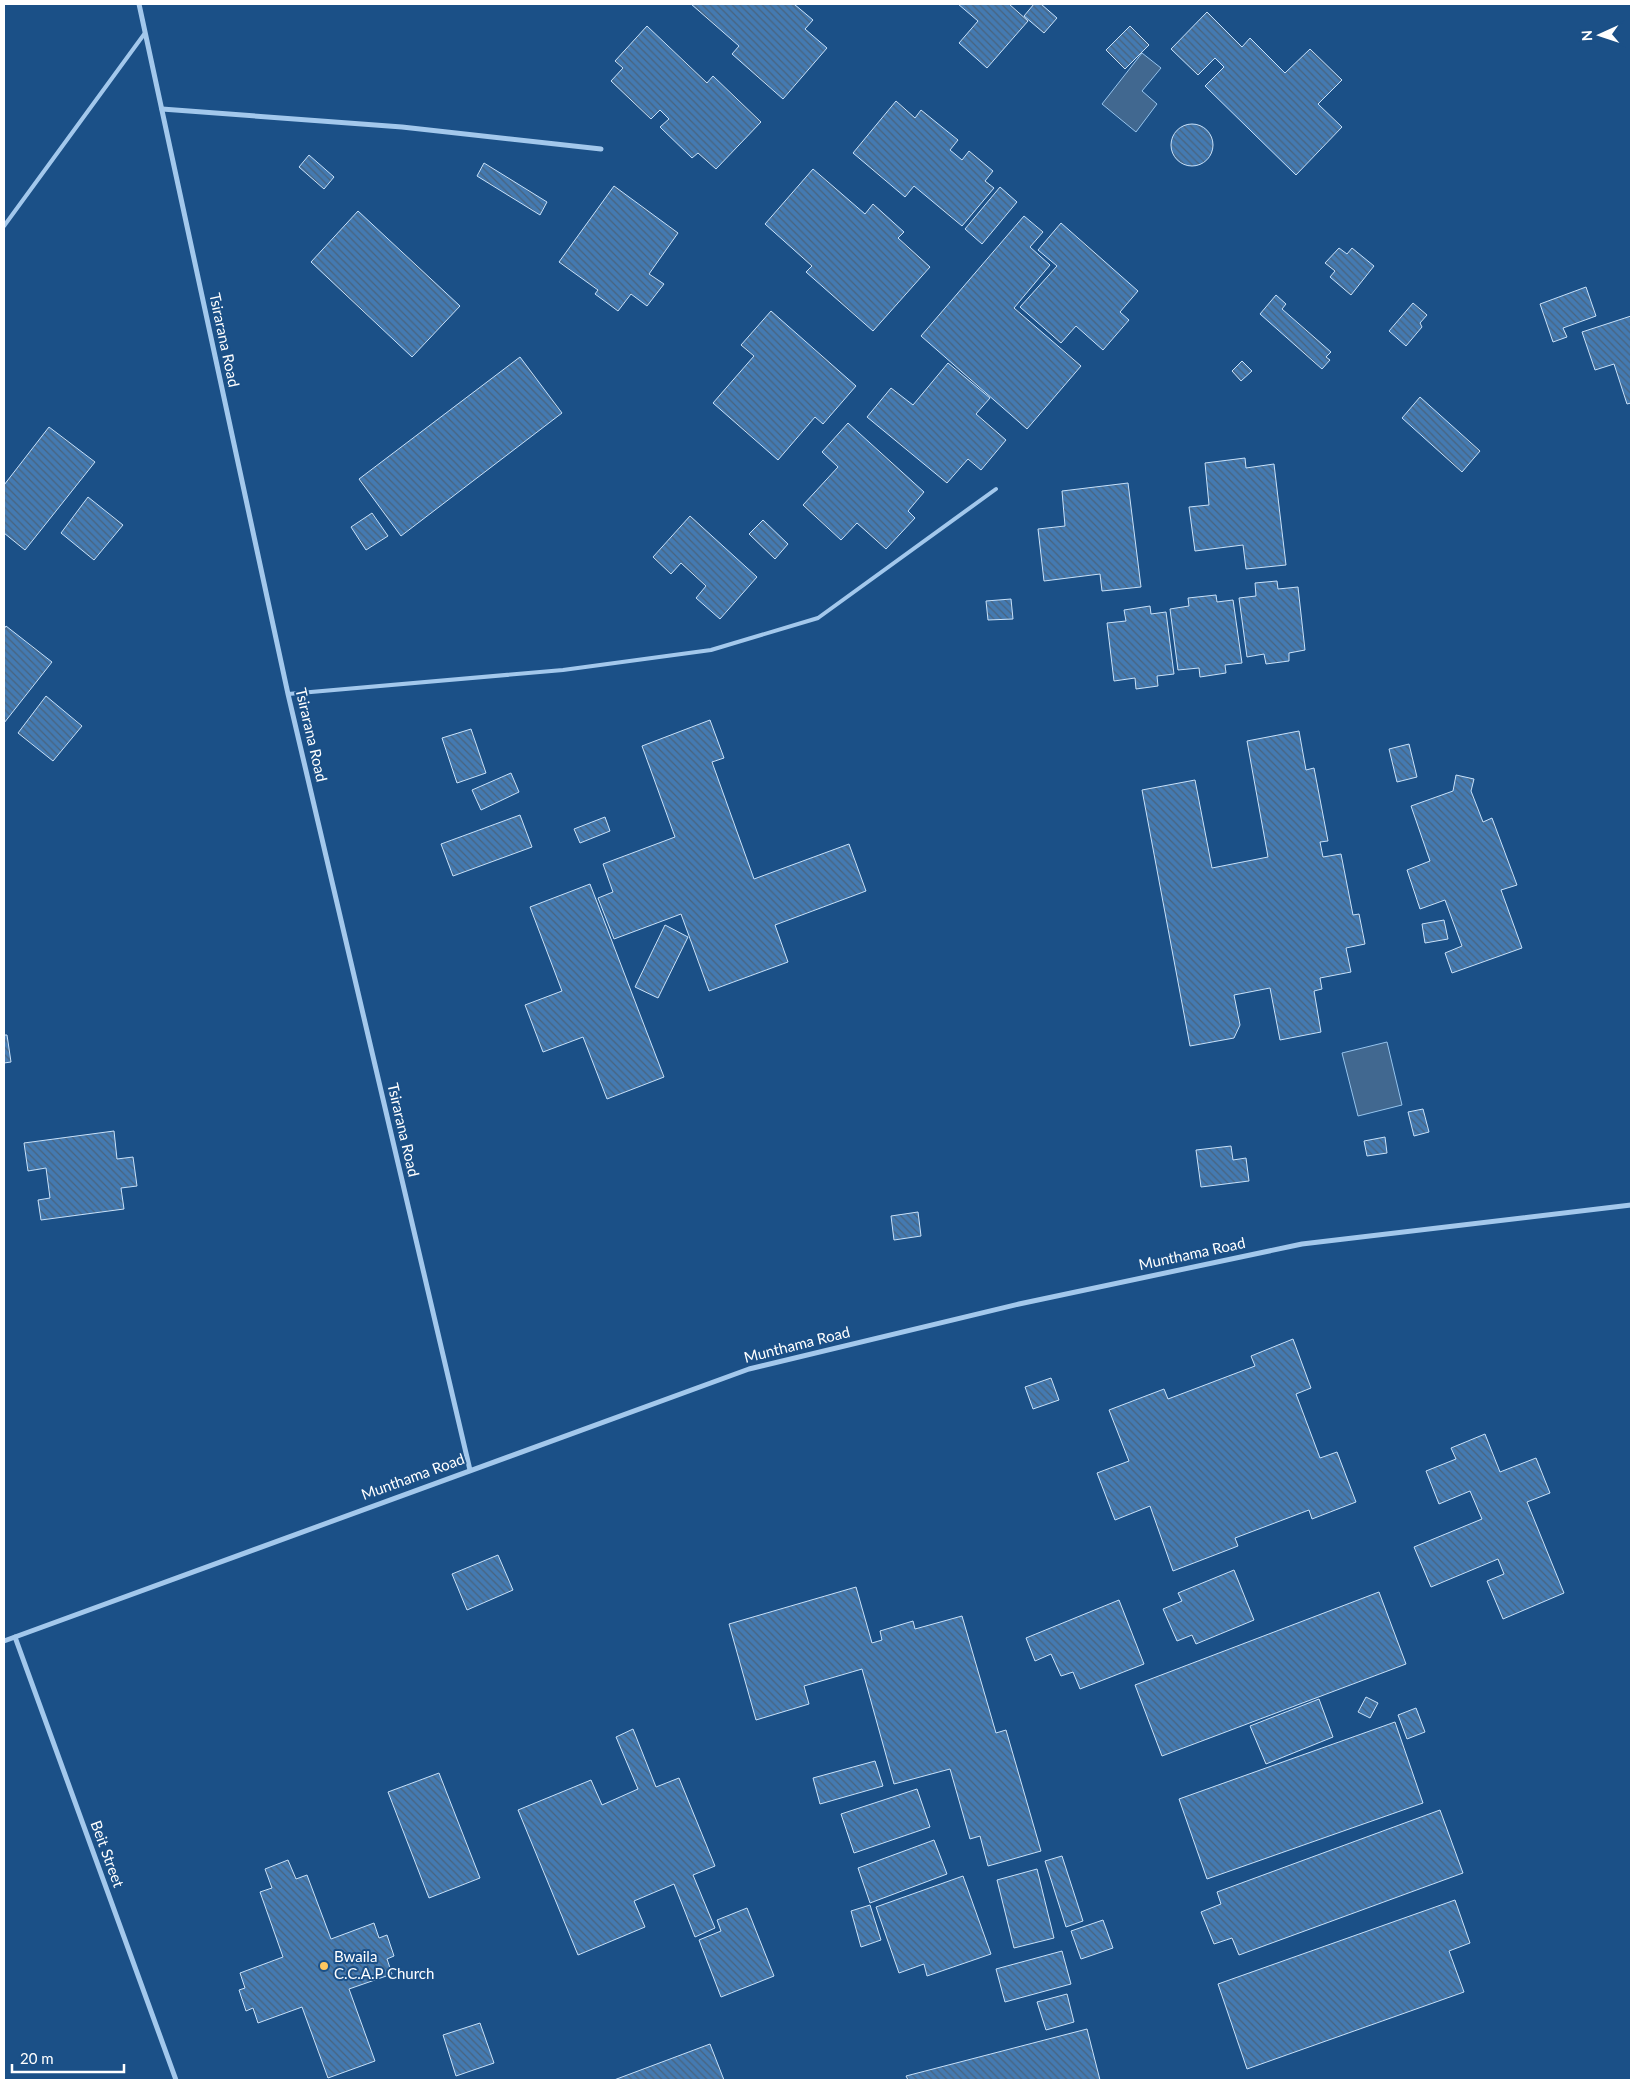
<svg xmlns="http://www.w3.org/2000/svg" width="1635" height="2084" font-family="Lato,sans-serif">
<defs>
<pattern id="building-back-hatch" width="6" height="6" patternUnits="userSpaceOnUse" patternTransform="scale(1.25)"><rect width="6" height="6" fill="#447ab1"/><path d="M-1 5l2 2M0 0l6 6M5-1l2 2" fill="none" stroke="#48637e"/></pattern>
</defs>
<rect width="100%" height="100%" fill="#1b5087"/>
<g fill="#416890" stroke="#96c4ee">
<path d="M 1142,53 L 1161,68 L 1142,91 L 1157,104 L 1136,132 L 1102,104 Z"/>
<path d="M 1387,1042 L 1402,1105 L 1358,1116 L 1342,1053 Z"/>
</g>
<g fill="url(#building-back-hatch)" stroke="#c8e1f9">
<path d="M 691,4 L 794,4 L 813,20 L 805,29 L 827,48 L 783,99 L 732,54 L 739,46 Z"/>
<path d="M 958,4 L 1009,4 L 1028,21 L 987,68 L 959,43 L 978,21 Z"/>
<path d="M 1034,4 L 1041,4 L 1057,18 L 1044,33 L 1024,16 Z"/>
<path d="M 1207,12 L 1242,47 L 1250,38 L 1285,73 L 1310,49 L 1342,80 L 1318,104 L 1342,127 L 1296,175 L 1205,86 L 1224,67 L 1215,58 L 1198,75 L 1171,49 Z"/>
<path d="M 647,26 L 707,83 L 713,76 L 761,122 L 716,169 L 698,153 L 692,158 L 660,127 L 669,119 L 660,110 L 651,119 L 611,81 L 623,68 L 615,61 Z"/>
<path d="M 1130,26 L 1149,45 L 1125,69 L 1106,50 Z"/>
<path d="M 896,101 L 915,118 L 921,110 L 958,140 L 950,150 L 962,160 L 969,151 L 993,171 L 985,181 L 994,188 L 962,226 L 914,186 L 905,197 L 853,153 Z"/>
<circle cx="1192" cy="145" r="21"/>
<path d="M 309,155 L 334,177 L 324,189 L 299,167 Z"/>
<path d="M 484,163 L 547,202 L 540,215 L 477,176 Z"/>
<path d="M 813,169 L 865,214 L 873,204 L 904,232 L 898,238 L 930,267 L 873,331 L 806,272 L 812,266 L 765,224 Z"/>
<path d="M 614,186 L 678,233 L 649,274 L 664,284 L 647,306 L 631,294 L 618,311 L 595,294 L 598,290 L 559,262 Z"/>
<path d="M 1000,187 L 1017,202 L 982,244 L 965,229 Z"/>
<path d="M 358,211 L 460,306 L 412,357 L 311,262 Z"/>
<path d="M 1024,216 L 1043,232 L 1030,247 L 1050,265 L 1014,308 L 1081,366 L 1027,429 L 921,336 Z"/>
<path d="M 1061,223 L 1138,291 L 1120,312 L 1129,320 L 1103,350 L 1076,326 L 1061,343 L 1020,307 L 1057,266 L 1038,250 Z"/>
<path d="M 1339,248 L 1347,254 L 1352,248 L 1374,266 L 1351,295 L 1330,277 L 1335,271 L 1325,263 Z"/>
<path d="M 1586,287 L 1596,316 L 1563,328 L 1567,337 L 1553,342 L 1540,304 Z"/>
<path d="M 1276,295 L 1286,304 L 1282,309 L 1331,352 L 1326,357 L 1330,360 L 1322,369 L 1260,314 Z"/>
<path d="M 1413,303 L 1427,315 L 1420,323 L 1422,327 L 1406,346 L 1389,331 Z"/>
<path d="M 771,311 L 856,386 L 823,424 L 815,417 L 778,460 L 713,403 L 754,356 L 741,345 Z"/>
<path d="M 1631,316 L 1631,403 L 1627,404 L 1614,364 L 1595,370 L 1582,332 Z"/>
<path d="M 520,357 L 562,413 L 401,536 L 359,479 Z"/>
<path d="M 1242,361 L 1252,371 L 1241,381 L 1232,371 Z"/>
<path d="M 948,363 L 990,398 L 976,414 L 1006,440 L 981,470 L 968,459 L 947,483 L 867,417 L 891,388 L 913,405 Z"/>
<path d="M 1420,397 L 1480,451 L 1462,472 L 1402,418 Z"/>
<path d="M 848,423 L 924,492 L 908,511 L 915,518 L 886,549 L 857,523 L 841,540 L 803,505 L 838,467 L 822,452 Z"/>
<path d="M 49,427 L 95,462 L 25,550 L 4,533 L 4,485 Z"/>
<path d="M 1245,458 L 1246,468 L 1274,464 L 1286,565 L 1246,569 L 1243,545 L 1195,551 L 1189,507 L 1209,505 L 1205,463 Z"/>
<path d="M 1128,483 L 1141,587 L 1102,591 L 1100,574 L 1044,581 L 1038,529 L 1065,526 L 1062,491 Z"/>
<path d="M 88,497 L 123,525 L 94,560 L 61,533 Z"/>
<path d="M 372,513 L 388,536 L 366,550 L 351,527 Z"/>
<path d="M 690,516 L 757,577 L 720,619 L 696,598 L 706,586 L 681,563 L 671,574 L 653,557 Z"/>
<path d="M 763,520 L 788,544 L 775,559 L 749,534 Z"/>
<path d="M 1277,581 L 1278,589 L 1298,587 L 1305,650 L 1289,653 L 1289,661 L 1266,664 L 1264,654 L 1247,657 L 1239,598 L 1256,596 L 1255,583 Z"/>
<path d="M 1216,595 L 1217,602 L 1233,600 L 1242,663 L 1225,665 L 1226,673 L 1200,677 L 1199,668 L 1178,670 L 1170,609 L 1189,606 L 1188,598 Z"/>
<path d="M 1011,599 L 1013,619 L 988,620 L 986,601 Z"/>
<path d="M 1150,606 L 1151,614 L 1166,612 L 1174,674 L 1157,676 L 1158,686 L 1136,689 L 1135,678 L 1114,681 L 1107,623 L 1126,621 L 1124,610 Z"/>
<path d="M 6,626 L 52,662 L 4,723 L 4,629 Z"/>
<path d="M 46,696 L 82,726 L 53,761 L 18,733 Z"/>
<path d="M 710,720 L 724,758 L 712,762 L 754,879 L 849,844 L 866,891 L 775,925 L 788,962 L 709,991 L 681,914 L 614,939 L 598,898 L 613,892 L 603,864 L 675,837 L 642,746 Z"/>
<path d="M 471,729 L 486,773 L 457,783 L 442,738 Z"/>
<path d="M 1299,731 L 1306,770 L 1314,768 L 1328,841 L 1320,842 L 1323,857 L 1341,854 L 1353,915 L 1359,914 L 1365,944 L 1346,948 L 1351,972 L 1320,978 L 1322,989 L 1314,991 L 1321,1032 L 1280,1040 L 1270,988 L 1234,995 L 1240,1025 L 1234,1038 L 1190,1046 L 1142,790 L 1195,780 L 1212,868 L 1268,857 L 1247,741 Z"/>
<path d="M 1409,744 L 1417,777 L 1397,782 L 1389,749 Z"/>
<path d="M 511,773 L 519,792 L 481,810 L 472,790 Z"/>
<path d="M 1456,775 L 1474,779 L 1471,791 L 1483,822 L 1492,818 L 1517,885 L 1501,890 L 1522,948 L 1452,973 L 1445,953 L 1462,946 L 1445,900 L 1420,909 L 1407,870 L 1430,861 L 1411,806 L 1453,791 Z"/>
<path d="M 520,815 L 532,847 L 453,876 L 441,844 Z"/>
<path d="M 605,817 L 610,831 L 580,843 L 574,829 Z"/>
<path d="M 590,884 L 664,1077 L 607,1099 L 583,1037 L 543,1052 L 525,1005 L 562,991 L 530,907 Z"/>
<path d="M 1444,920 L 1448,939 L 1425,943 L 1422,924 Z"/>
<path d="M 665,925 L 688,937 L 658,998 L 635,987 Z"/>
<path d="M 4,1035 L 7,1035 L 11,1062 L 4,1063 Z"/>
<path d="M 1423,1109 L 1429,1132 L 1414,1136 L 1408,1112 Z"/>
<path d="M 114,1131 L 117,1159 L 133,1157 L 137,1186 L 121,1188 L 124,1209 L 41,1220 L 38,1200 L 50,1198 L 46,1168 L 28,1171 L 24,1143 Z"/>
<path d="M 1385,1137 L 1387,1153 L 1367,1156 L 1364,1141 Z"/>
<path d="M 1231,1146 L 1233,1160 L 1246,1158 L 1249,1181 L 1201,1187 L 1196,1150 Z"/>
<path d="M 918,1212 L 921,1236 L 894,1240 L 891,1216 Z"/>
<path d="M 1293,1339 L 1311,1388 L 1296,1394 L 1320,1458 L 1337,1452 L 1356,1502 L 1312,1519 L 1309,1510 L 1235,1538 L 1238,1546 L 1173,1571 L 1150,1506 L 1115,1520 L 1097,1473 L 1129,1461 L 1109,1410 L 1164,1389 L 1168,1399 L 1255,1366 L 1251,1356 Z"/>
<path d="M 1051,1378 L 1059,1400 L 1033,1409 L 1025,1387 Z"/>
<path d="M 1485,1434 L 1500,1472 L 1536,1458 L 1550,1493 L 1527,1502 L 1564,1593 L 1503,1619 L 1487,1581 L 1504,1574 L 1498,1559 L 1431,1587 L 1414,1547 L 1482,1519 L 1470,1491 L 1439,1504 L 1426,1471 L 1456,1459 L 1451,1448 Z"/>
<path d="M 498,1555 L 513,1590 L 467,1610 L 452,1574 Z"/>
<path d="M 1234,1570 L 1254,1620 L 1196,1644 L 1192,1635 L 1177,1641 L 1163,1609 L 1182,1601 L 1178,1593 Z"/>
<path d="M 856,1587 L 872,1643 L 882,1640 L 880,1631 L 913,1621 L 915,1629 L 962,1616 L 996,1733 L 1006,1730 L 1041,1851 L 988,1866 L 980,1836 L 970,1839 L 950,1769 L 894,1784 L 862,1669 L 804,1686 L 809,1704 L 756,1720 L 729,1624 Z"/>
<path d="M 1379,1592 L 1406,1664 L 1162,1756 L 1135,1685 Z"/>
<path d="M 1119,1600 L 1144,1664 L 1080,1689 L 1073,1672 L 1061,1676 L 1051,1654 L 1035,1661 L 1026,1638 Z"/>
<path d="M 1366,1697 L 1378,1703 L 1370,1718 L 1358,1712 Z"/>
<path d="M 1319,1699 L 1333,1737 L 1266,1764 L 1250,1726 Z"/>
<path d="M 1416,1708 L 1425,1732 L 1407,1739 L 1398,1715 Z"/>
<path d="M 1395,1722 L 1423,1803 L 1207,1879 L 1179,1799 Z"/>
<path d="M 633,1729 L 656,1787 L 679,1778 L 715,1866 L 693,1875 L 715,1928 L 695,1937 L 674,1884 L 634,1901 L 645,1927 L 578,1955 L 518,1810 L 591,1780 L 602,1805 L 638,1789 L 616,1737 Z"/>
<path d="M 875,1761 L 883,1786 L 820,1804 L 813,1778 Z"/>
<path d="M 439,1773 L 480,1878 L 429,1898 L 388,1792 Z"/>
<path d="M 917,1789 L 930,1827 L 854,1853 L 841,1814 Z"/>
<path d="M 1440,1810 L 1463,1873 L 1239,1955 L 1232,1938 L 1214,1944 L 1201,1912 L 1221,1904 L 1217,1892 Z"/>
<path d="M 934,1840 L 947,1874 L 870,1903 L 858,1868 Z"/>
<path d="M 1062,1856 L 1083,1921 L 1066,1927 L 1045,1861 Z"/>
<path d="M 288,1860 L 296,1879 L 307,1875 L 331,1939 L 374,1923 L 379,1938 L 387,1935 L 394,1956 L 387,1959 L 392,1974 L 349,1989 L 375,2061 L 328,2078 L 302,2007 L 258,2023 L 253,2008 L 246,2011 L 239,1990 L 245,1988 L 240,1973 L 283,1957 L 260,1892 L 272,1888 L 265,1869 Z"/>
<path d="M 1037,1869 L 1054,1938 L 1014,1948 L 997,1880 Z"/>
<path d="M 963,1876 L 991,1954 L 927,1976 L 924,1964 L 899,1973 L 876,1907 Z"/>
<path d="M 1455,1900 L 1470,1943 L 1449,1951 L 1464,1992 L 1247,2069 L 1218,1984 Z"/>
<path d="M 870,1905 L 881,1940 L 861,1947 L 851,1911 Z"/>
<path d="M 747,1908 L 774,1976 L 721,1997 L 699,1940 L 721,1931 L 717,1920 Z"/>
<path d="M 1103,1920 L 1113,1948 L 1081,1959 L 1071,1931 Z"/>
<path d="M 1062,1951 L 1071,1984 L 1005,2002 L 996,1969 Z"/>
<path d="M 1067,1994 L 1074,2022 L 1046,2030 L 1037,2002 Z"/>
<path d="M 480,2023 L 494,2063 L 456,2076 L 443,2035 Z"/>
<path d="M 1087,2029 L 1100,2080 L 908,2080 L 906,2076 Z"/>
<path d="M 710,2044 L 724,2080 L 614,2080 Z"/>
</g>
<g fill="none" stroke-linecap="round" stroke-linejoin="round">
<g stroke="#a3c8ec" stroke-width="4">
<path d="M 4,226 L 145,33"/>
<path d="M 288,694 L 563,670 L 711,650 L 818,618 L 996,489"/>
</g>
<g stroke="#a3c8ec" stroke-width="5">
<path d="M 139,4 L 288,694 L 470,1470"/>
<path d="M 162,109 L 402,127 L 601,149"/>
<path d="M 15,1637 L 176,2080"/>
<path d="M 4,1641 L 749,1369 L 1019,1304 L 1302,1244 L 1631,1205"/>
</g>
</g>
<circle fill="#fec75f" stroke="#1b5087" stroke-width="2" cx="324" cy="1966" r="5"/>
<g text-anchor="middle" stroke-width="4" stroke-linejoin="round" paint-order="stroke">
<g font-size="15" fill="#fff" stroke="#1b5087">
<text transform="translate(224 340) rotate(78)" y="5">Tsirarana Road</text>
<text transform="translate(311 735) rotate(77)" y="5">Tsirarana Road</text>
<text transform="translate(403 1130) rotate(77)" y="5">Tsirarana Road</text>
<text transform="translate(1192 1254) rotate(-12)" y="5">Munthama Road</text>
<text transform="translate(797 1345) rotate(-14)" y="5">Munthama Road</text>
<text transform="translate(413 1477) rotate(-20)" y="5">Munthama Road</text>
<text transform="translate(107 1854) rotate(70)" y="5">Beit Street</text>
</g>
<g font-size="15" fill="#fff" stroke="#1b5087" text-anchor="start">
<text x="334" y="1962">Bwaila<tspan x="334" dy="17">C.C.A.P Church</tspan></text>
</g>
</g>
<rect width="1635" height="2084" fill="none" stroke="#ffffff" stroke-width="10"/>
<g transform="translate(1600 35) rotate(267)" stroke="#1b5087" stroke-width="4" paint-order="stroke">
<path d="M0-4L9 19L0 12L-9 19Z" fill="#ffffff"/>
<text y="-8" font-size="14" font-weight="bold" text-anchor="middle" fill="#ffffff">N</text>
</g>
<path d="M12 2064v8h112v-8" fill="none" stroke="#ffffff" stroke-width="2.5"/>
<text x="20" y="2064" font-size="15" fill="#ffffff" stroke="#1b5087" stroke-width="4" paint-order="stroke">20 m</text>
</svg>
